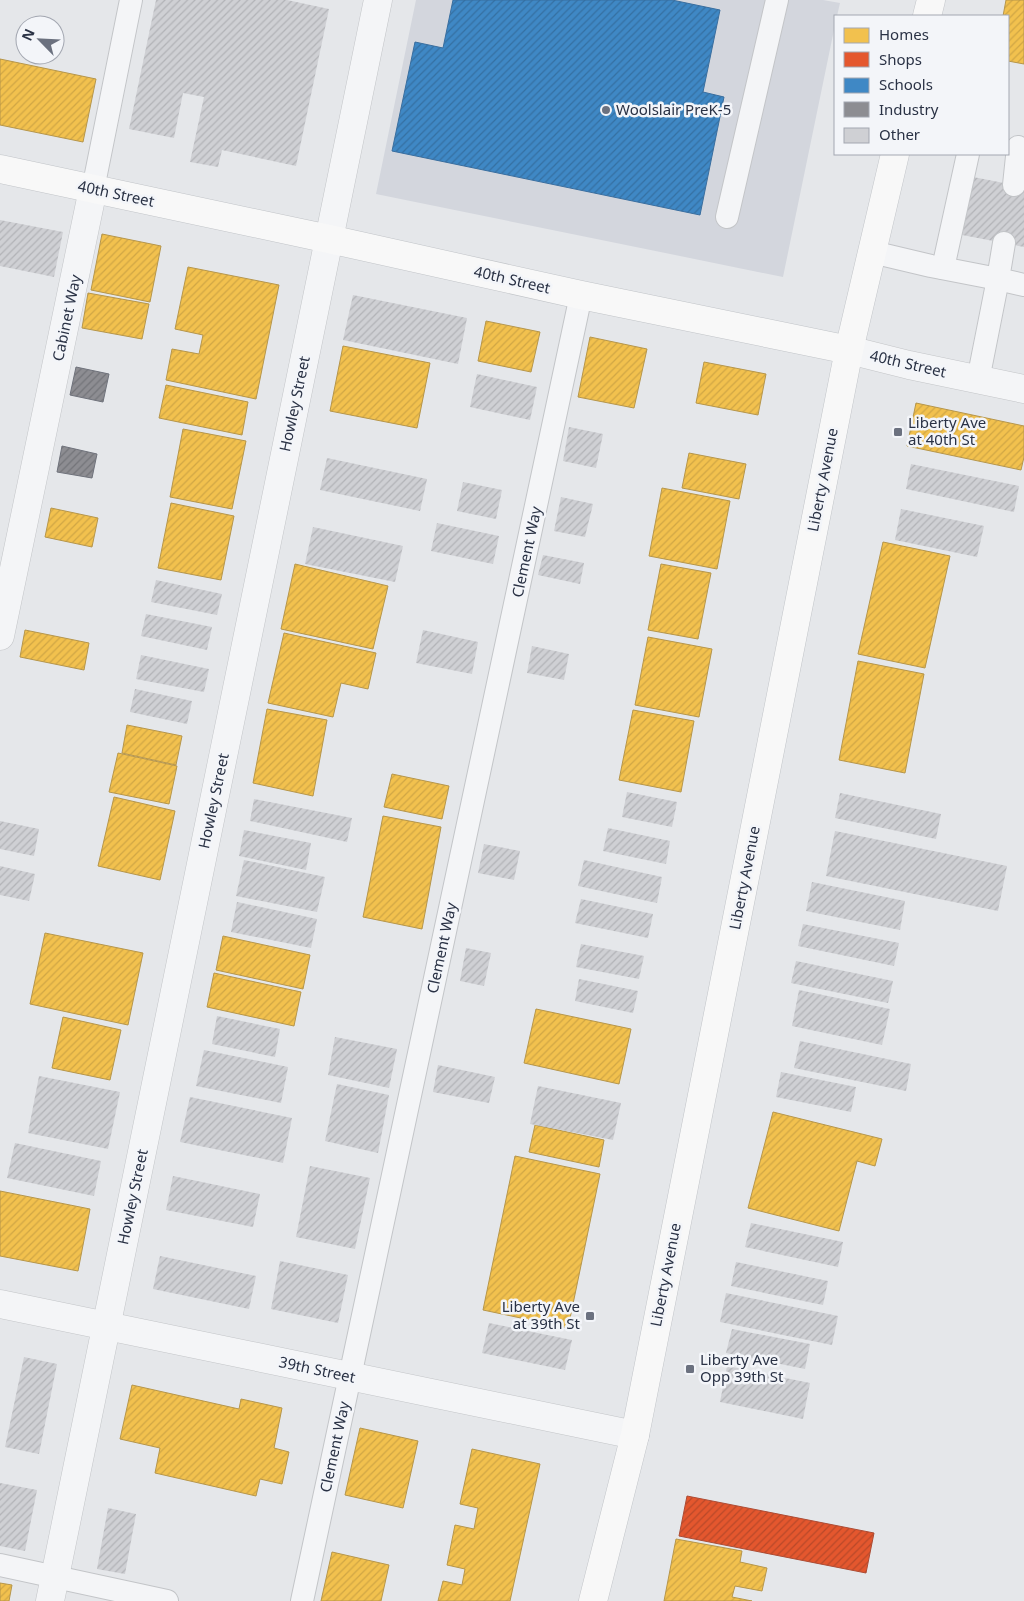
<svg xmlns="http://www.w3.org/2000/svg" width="1024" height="1601" font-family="'Noto Sans',sans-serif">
<defs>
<pattern id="homes-hatch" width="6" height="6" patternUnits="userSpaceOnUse" patternTransform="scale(1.25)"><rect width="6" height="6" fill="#f2c14e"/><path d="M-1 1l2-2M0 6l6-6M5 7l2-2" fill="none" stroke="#d0a645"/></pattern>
<pattern id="shops-hatch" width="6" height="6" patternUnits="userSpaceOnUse" patternTransform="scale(1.25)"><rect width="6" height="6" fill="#e4572e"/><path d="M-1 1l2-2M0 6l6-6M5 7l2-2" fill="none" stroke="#b94929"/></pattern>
<pattern id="schools-hatch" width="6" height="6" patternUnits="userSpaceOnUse" patternTransform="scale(1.25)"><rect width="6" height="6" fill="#3f88c5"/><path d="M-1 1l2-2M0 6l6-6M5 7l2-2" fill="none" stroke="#3570a2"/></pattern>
<pattern id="industry-hatch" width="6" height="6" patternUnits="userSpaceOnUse" patternTransform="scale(1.25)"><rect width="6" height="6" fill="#8d8d92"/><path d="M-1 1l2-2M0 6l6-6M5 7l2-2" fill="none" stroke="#737479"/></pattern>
<pattern id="building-hatch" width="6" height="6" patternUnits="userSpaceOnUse" patternTransform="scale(1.25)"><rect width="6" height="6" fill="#cfd0d4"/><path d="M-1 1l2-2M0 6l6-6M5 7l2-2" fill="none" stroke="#b2b3b7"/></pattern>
</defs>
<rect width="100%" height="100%" fill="#e5e7ea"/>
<path fill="#d3d6dd" d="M 416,0 L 823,0 L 840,3 L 837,16 L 835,16 L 835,25 L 783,277 L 376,194 Z"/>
<g fill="url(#homes-hatch)" stroke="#b6964b">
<path d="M 1006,0 L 1024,0 L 1024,64 L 1008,61 L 1008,16 L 1003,16 Z"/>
<path d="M 0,59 L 96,79 L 83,142 L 0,125 Z"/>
<path d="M 102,234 L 161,246 L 150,302 L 91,290 Z"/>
<path d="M 188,267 L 279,285 L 256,399 L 166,380 L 172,349 L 199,354 L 203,335 L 175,329 Z"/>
<path d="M 88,293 L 149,304 L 142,339 L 82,328 Z"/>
<path d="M 486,321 L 540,332 L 531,372 L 478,361 Z"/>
<path d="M 590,337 L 647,349 L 634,408 L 578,397 Z"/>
<path d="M 343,346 L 430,363 L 417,428 L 330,411 Z"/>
<path d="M 704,362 L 766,374 L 758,415 L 696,403 Z"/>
<path d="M 166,385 L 248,402 L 242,435 L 159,418 Z"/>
<path d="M 916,403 L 1024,426 L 1024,457 L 1021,470 L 907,446 Z"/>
<path d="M 183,429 L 246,441 L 232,509 L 170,497 Z"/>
<path d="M 689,453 L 746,464 L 739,499 L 682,488 Z"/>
<path d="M 662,488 L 730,501 L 717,569 L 649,556 Z"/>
<path d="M 171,503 L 234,516 L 221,580 L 158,568 Z"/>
<path d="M 51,508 L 98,518 L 92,547 L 45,537 Z"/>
<path d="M 883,542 L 950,556 L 925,668 L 858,654 Z"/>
<path d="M 295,564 L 388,586 L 373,649 L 281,629 Z"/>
<path d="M 661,564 L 711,573 L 698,639 L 648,630 Z"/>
<path d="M 25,630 L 89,643 L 84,670 L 20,657 Z"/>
<path d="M 284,633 L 376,653 L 368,689 L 341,683 L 333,717 L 268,703 Z"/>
<path d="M 648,637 L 712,649 L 699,717 L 635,705 Z"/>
<path d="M 858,661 L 924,674 L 905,773 L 839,760 Z"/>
<path d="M 267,709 L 327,720 L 313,796 L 253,783 Z"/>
<path d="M 633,710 L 694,721 L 681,792 L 619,780 Z"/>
<path d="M 127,725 L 182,736 L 176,765 L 122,753 Z"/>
<path d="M 118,753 L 177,766 L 169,804 L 109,792 Z"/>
<path d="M 392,774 L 449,786 L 442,819 L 384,807 Z"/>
<path d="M 114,797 L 175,811 L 160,880 L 98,866 Z"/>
<path d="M 383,816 L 441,827 L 422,929 L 363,917 Z"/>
<path d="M 45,933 L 143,953 L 128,1025 L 30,1004 Z"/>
<path d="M 223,936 L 310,955 L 303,989 L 216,970 Z"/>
<path d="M 214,973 L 301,992 L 294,1026 L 207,1007 Z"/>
<path d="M 536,1009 L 631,1029 L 619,1084 L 524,1063 Z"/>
<path d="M 63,1017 L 121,1030 L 110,1080 L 52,1068 Z"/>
<path d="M 773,1112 L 882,1139 L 875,1166 L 857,1161 L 839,1231 L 748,1208 Z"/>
<path d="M 535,1125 L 604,1140 L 599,1167 L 529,1152 Z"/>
<path d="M 515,1156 L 600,1174 L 568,1328 L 483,1310 Z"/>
<path d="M 0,1191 L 90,1209 L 78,1271 L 0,1256 Z"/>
<path d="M 132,1385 L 239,1409 L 241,1399 L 282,1408 L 274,1448 L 289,1452 L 282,1484 L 260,1479 L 256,1496 L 155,1473 L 160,1448 L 120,1439 Z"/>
<path d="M 360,1428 L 418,1441 L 403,1508 L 345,1495 Z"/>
<path d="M 472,1449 L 540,1464 L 510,1601 L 438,1601 L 443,1581 L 462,1585 L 465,1569 L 447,1565 L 455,1525 L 474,1529 L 478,1508 L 460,1504 Z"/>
<path d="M 676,1539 L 742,1551 L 740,1562 L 767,1568 L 762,1591 L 735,1586 L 732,1597 L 752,1601 L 664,1601 Z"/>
<path d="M 332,1552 L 389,1565 L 381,1601 L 321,1601 Z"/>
<path d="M 0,1583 L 12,1585 L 9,1601 L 0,1601 Z"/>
</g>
<path fill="url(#shops-hatch)" stroke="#ac4c35" d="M 687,1496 L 874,1533 L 866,1573 L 679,1536 Z"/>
<path fill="url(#schools-hatch)" stroke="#396e9f" d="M 453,0 L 672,0 L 720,10 L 703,92 L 724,97 L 700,215 L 392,151 L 415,42 L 443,48 Z"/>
<g fill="url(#industry-hatch)" stroke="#6f727b">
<path d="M 76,367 L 109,374 L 103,402 L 70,395 Z"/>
<path d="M 62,446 L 97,454 L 92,478 L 57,472 Z"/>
</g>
<g fill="url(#building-hatch)">
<path d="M 156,0 L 287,0 L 329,9 L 296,166 L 222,150 L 218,167 L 190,162 L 204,97 L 183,93 L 174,138 L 129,129 Z"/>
<path d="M 968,176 L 1024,187 L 1024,247 L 957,234 Z"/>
<path d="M 0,220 L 63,232 L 54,277 L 0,266 Z"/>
<path d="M 353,295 L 467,318 L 458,364 L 343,340 Z"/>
<path d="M 477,374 L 537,387 L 530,420 L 470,407 Z"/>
<path d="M 569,427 L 603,434 L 596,468 L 563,461 Z"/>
<path d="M 327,458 L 427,479 L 420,511 L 320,490 Z"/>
<path d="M 911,464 L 1019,486 L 1014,512 L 906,489 Z"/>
<path d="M 463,482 L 502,490 L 496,519 L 457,511 Z"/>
<path d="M 561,497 L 593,504 L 585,537 L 554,531 Z"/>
<path d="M 901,509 L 984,526 L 977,557 L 895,540 Z"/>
<path d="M 437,523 L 499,536 L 493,564 L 431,551 Z"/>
<path d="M 313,527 L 403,546 L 395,582 L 305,564 Z"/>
<path d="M 543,555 L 584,563 L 580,584 L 538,575 Z"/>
<path d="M 156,580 L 222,594 L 217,615 L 151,602 Z"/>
<path d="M 146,614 L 212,627 L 207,650 L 141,636 Z"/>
<path d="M 423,630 L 478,642 L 472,674 L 416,663 Z"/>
<path d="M 532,646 L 569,654 L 564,680 L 527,673 Z"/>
<path d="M 141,655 L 209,669 L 204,692 L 136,679 Z"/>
<path d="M 135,689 L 192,701 L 187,724 L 130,712 Z"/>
<path d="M 627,792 L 677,802 L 672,827 L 622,817 Z"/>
<path d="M 840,793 L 941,814 L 936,839 L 835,818 Z"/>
<path d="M 254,799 L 352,818 L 347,842 L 250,821 Z"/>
<path d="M 0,821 L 39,829 L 34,856 L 0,849 Z"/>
<path d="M 608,828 L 670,841 L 666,864 L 603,851 Z"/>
<path d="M 244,830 L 311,843 L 306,870 L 239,856 Z"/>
<path d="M 835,831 L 1007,866 L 998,911 L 826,876 Z"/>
<path d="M 484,844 L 520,851 L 514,880 L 478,873 Z"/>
<path d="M 244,860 L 325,877 L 317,912 L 236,896 Z"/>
<path d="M 584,860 L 662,877 L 657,903 L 578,886 Z"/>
<path d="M 0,866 L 35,874 L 29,901 L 0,895 Z"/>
<path d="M 812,882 L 905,901 L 900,930 L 806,911 Z"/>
<path d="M 581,899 L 653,914 L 648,938 L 575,923 Z"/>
<path d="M 237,902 L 317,919 L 311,948 L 231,932 Z"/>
<path d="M 803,924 L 899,943 L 894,966 L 798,946 Z"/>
<path d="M 581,944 L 644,956 L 639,979 L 576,967 Z"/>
<path d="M 466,948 L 491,953 L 484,986 L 460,981 Z"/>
<path d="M 796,961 L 893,981 L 888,1003 L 791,983 Z"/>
<path d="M 579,979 L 638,991 L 633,1013 L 575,1001 Z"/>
<path d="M 799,990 L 890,1009 L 882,1045 L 792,1026 Z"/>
<path d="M 217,1016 L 280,1029 L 275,1057 L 212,1044 Z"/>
<path d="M 335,1037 L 397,1049 L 389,1088 L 328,1075 Z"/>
<path d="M 800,1041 L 911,1064 L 906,1091 L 794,1068 Z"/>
<path d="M 204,1050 L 288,1067 L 281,1103 L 196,1086 Z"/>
<path d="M 438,1065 L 495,1077 L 489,1103 L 433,1092 Z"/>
<path d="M 781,1072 L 856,1087 L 851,1112 L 776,1097 Z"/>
<path d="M 39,1076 L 120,1092 L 108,1149 L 28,1133 Z"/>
<path d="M 337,1084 L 389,1095 L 378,1153 L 325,1141 Z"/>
<path d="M 538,1086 L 621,1103 L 613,1140 L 530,1124 Z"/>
<path d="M 190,1097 L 292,1118 L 283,1163 L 180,1142 Z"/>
<path d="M 15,1143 L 101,1161 L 94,1196 L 7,1178 Z"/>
<path d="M 310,1166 L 370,1178 L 355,1249 L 296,1237 Z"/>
<path d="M 173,1176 L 260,1194 L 253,1227 L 166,1210 Z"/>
<path d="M 751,1223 L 843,1242 L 838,1267 L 745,1247 Z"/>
<path d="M 160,1256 L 256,1276 L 249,1309 L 153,1289 Z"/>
<path d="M 280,1261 L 348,1275 L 338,1323 L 271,1309 Z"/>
<path d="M 736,1262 L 828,1281 L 823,1305 L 731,1286 Z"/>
<path d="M 726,1293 L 838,1316 L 832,1345 L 720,1322 Z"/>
<path d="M 489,1323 L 572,1340 L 565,1370 L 482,1353 Z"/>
<path d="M 732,1329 L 810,1344 L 805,1369 L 726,1353 Z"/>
<path d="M 24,1357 L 57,1364 L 39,1454 L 5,1447 Z"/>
<path d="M 727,1366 L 810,1383 L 803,1419 L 720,1402 Z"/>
<path d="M 0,1483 L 37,1490 L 25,1551 L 0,1546 Z"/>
<path d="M 108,1508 L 136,1514 L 125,1574 L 97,1569 Z"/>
</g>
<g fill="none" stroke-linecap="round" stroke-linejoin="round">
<g stroke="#c3c5c8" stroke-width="24">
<g id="lane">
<path d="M 1014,185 L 1018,147"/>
<path d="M 93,189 L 131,0"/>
<path d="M 727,217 L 777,0"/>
<path d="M 1004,243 L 998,279 L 1024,285"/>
<path d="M 872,252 L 931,266 L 998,279 L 978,380"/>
<path d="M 943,268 L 968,154"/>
<path d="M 0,1565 L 167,1601"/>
<path d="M 302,1601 L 581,295"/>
</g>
</g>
<g stroke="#c3c5c8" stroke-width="29">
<g id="street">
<path d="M 849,350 L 909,365 L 1024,389"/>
<path d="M 0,636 L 93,189"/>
<path d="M 0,1304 L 635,1435"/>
<path d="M 50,1601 L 378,0"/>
</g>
</g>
<g stroke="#c1c4c8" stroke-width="29">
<g id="primary">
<path d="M 927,16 L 931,0"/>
<path d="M 0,169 L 329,239 L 581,295 L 849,350"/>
<path d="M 593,1601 L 635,1435 L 849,350 L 895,154"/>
</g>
</g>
<use href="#lane" stroke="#f4f5f7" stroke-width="22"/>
<use href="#street" stroke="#f4f5f7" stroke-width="28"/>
<use href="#primary" stroke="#f8f8f8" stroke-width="28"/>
</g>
<g fill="#6b717f" stroke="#f3f5f9" stroke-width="2">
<circle cx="606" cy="110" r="5"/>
<rect x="893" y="427" width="10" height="10" rx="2.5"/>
<rect x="585" y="1311" width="10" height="10" rx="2.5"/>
<rect x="685" y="1364" width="10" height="10" rx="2.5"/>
</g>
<g text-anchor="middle" stroke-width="5" stroke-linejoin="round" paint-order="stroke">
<g font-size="15" fill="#2a3245" stroke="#f3f5f9" text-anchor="start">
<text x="616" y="115">Woolslair PreK-5</text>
<text x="908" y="428">Liberty Ave<tspan x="908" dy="17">at 40th St</tspan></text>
<text x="580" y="1312" text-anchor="end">Liberty Ave<tspan x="580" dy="17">at 39th St</tspan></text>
<text x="700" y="1365">Liberty Ave<tspan x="700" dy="17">Opp 39th St</tspan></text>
</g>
<g font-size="15" fill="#2a3245" stroke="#f3f5f9">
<text transform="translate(116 194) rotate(12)" y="5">40th Street</text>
<text transform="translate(512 280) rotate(13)" y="5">40th Street</text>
<text transform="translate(67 318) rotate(-78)" y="5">Cabinet Way</text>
<text transform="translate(908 364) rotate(13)" y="5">40th Street</text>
<text transform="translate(295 404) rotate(-78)" y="5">Howley Street</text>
<text transform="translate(823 480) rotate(-79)" y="5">Liberty Avenue</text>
<text transform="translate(527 552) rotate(-78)" y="5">Clement Way</text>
<text transform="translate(214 801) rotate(-78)" y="5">Howley Street</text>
<text transform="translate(745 878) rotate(-79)" y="5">Liberty Avenue</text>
<text transform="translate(442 948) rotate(-78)" y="5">Clement Way</text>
<text transform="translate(133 1197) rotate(-78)" y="5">Howley Street</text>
<text transform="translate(666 1275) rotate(-79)" y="5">Liberty Avenue</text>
<text transform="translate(317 1370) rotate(12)" y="5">39th Street</text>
<text transform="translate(335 1447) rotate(-78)" y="5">Clement Way</text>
</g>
</g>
<rect x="834" y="15" width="175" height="140" fill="#f3f5f9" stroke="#a3a7b1"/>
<rect x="844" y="28" width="25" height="15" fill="#f2c14e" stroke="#a3a7b1"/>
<text x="879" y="40" font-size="15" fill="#2a3245">Homes</text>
<rect x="844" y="52" width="25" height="15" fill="#e4572e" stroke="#a3a7b1"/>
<text x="879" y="65" font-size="15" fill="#2a3245">Shops</text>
<rect x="844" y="78" width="25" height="15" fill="#3f88c5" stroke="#a3a7b1"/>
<text x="879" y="90" font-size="15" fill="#2a3245">Schools</text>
<rect x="844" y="102" width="25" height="15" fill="#8d8d92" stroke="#a3a7b1"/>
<text x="879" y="115" font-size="15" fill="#2a3245">Industry</text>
<rect x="844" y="128" width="25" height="15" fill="#cfd0d4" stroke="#a3a7b1"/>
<text x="879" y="140" font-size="15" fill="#2a3245">Other</text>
<g transform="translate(40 40) rotate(294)"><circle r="24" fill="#f3f5f9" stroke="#a3a7b1"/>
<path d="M0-4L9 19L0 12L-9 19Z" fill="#6b717f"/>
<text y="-8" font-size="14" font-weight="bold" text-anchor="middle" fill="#2a3245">N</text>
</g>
</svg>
